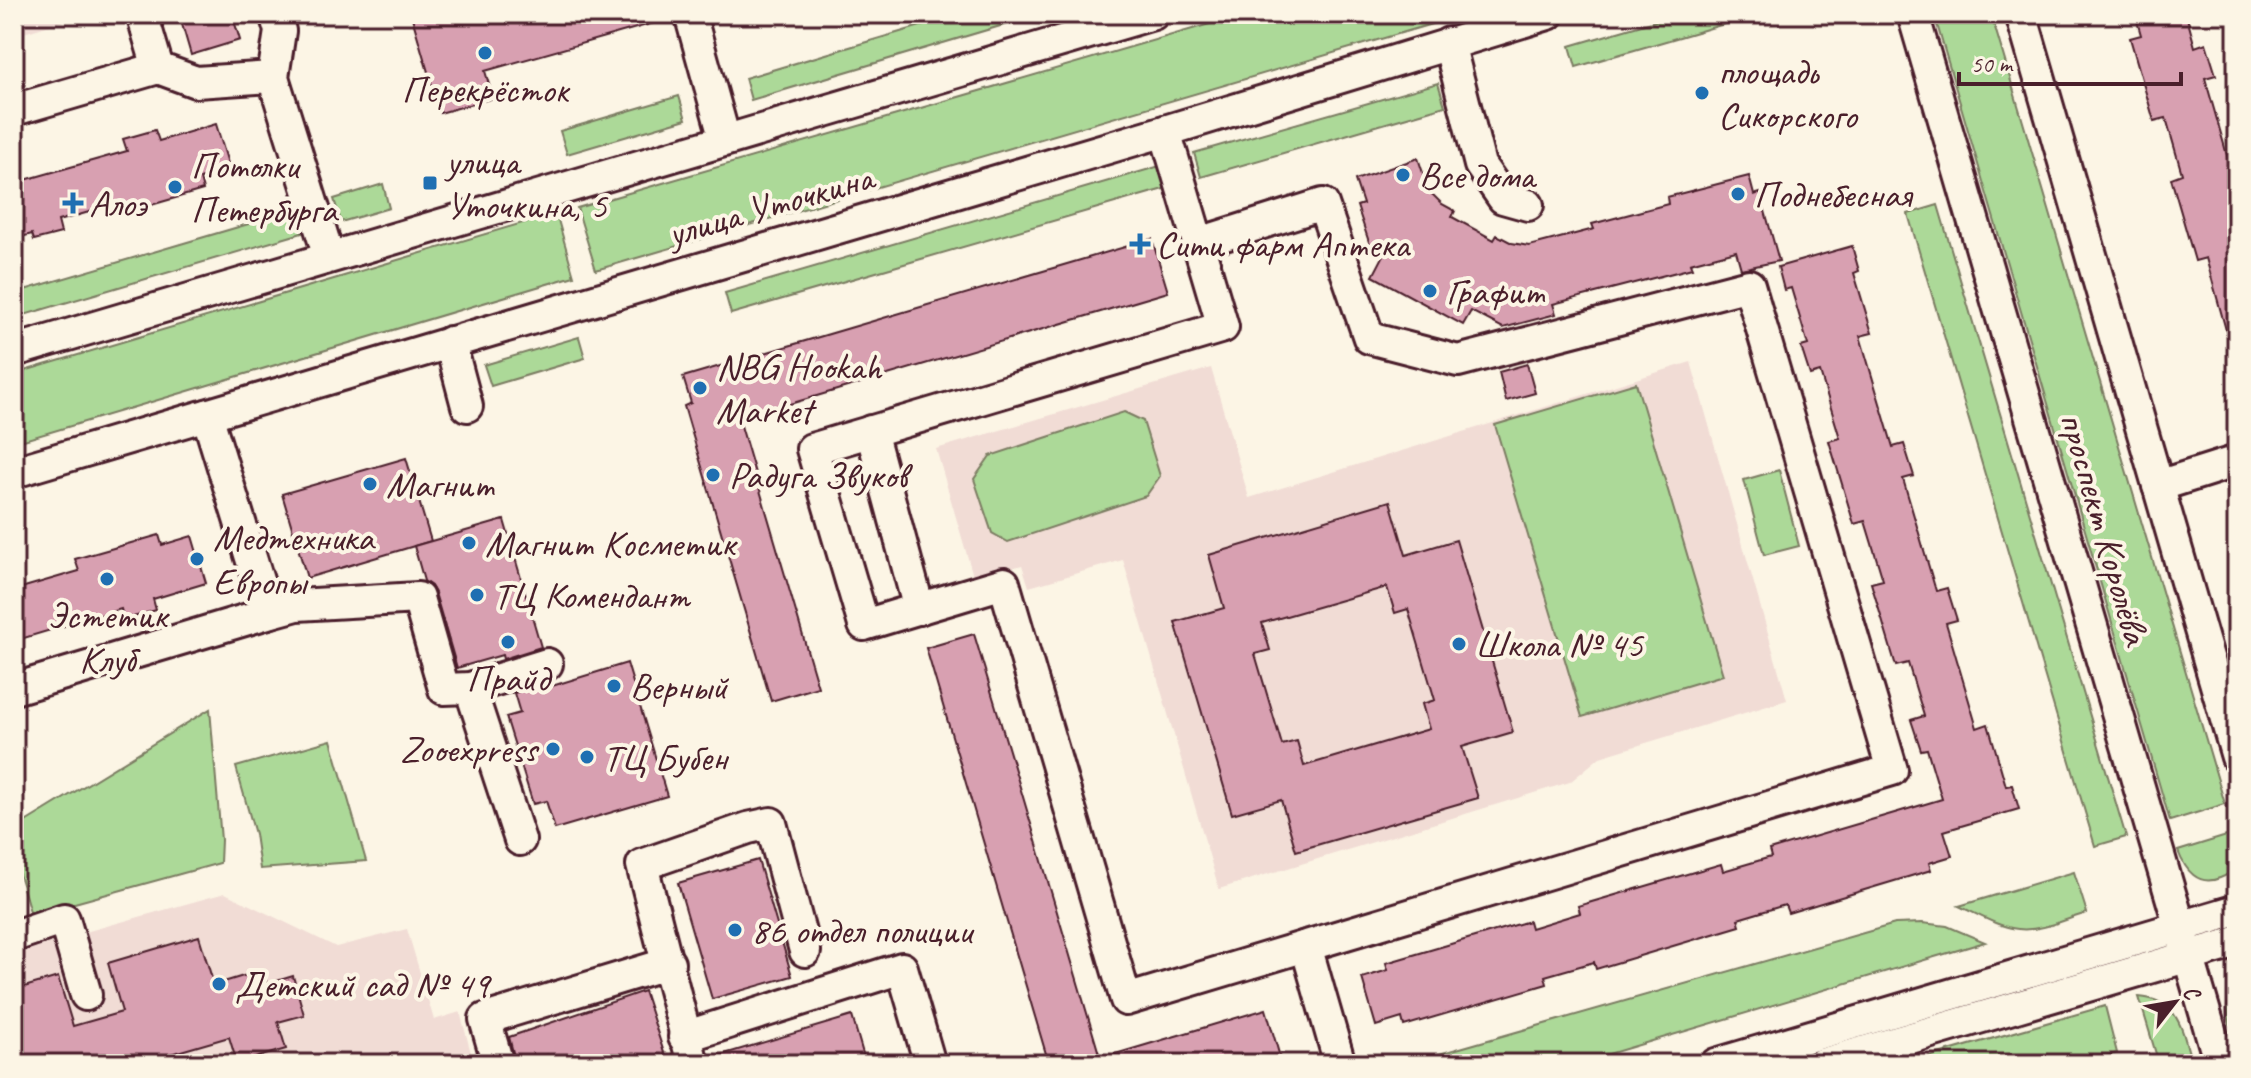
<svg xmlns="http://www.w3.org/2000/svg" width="2251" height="1078" font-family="Caveat,sans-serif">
<rect width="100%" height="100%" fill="#fcf5e5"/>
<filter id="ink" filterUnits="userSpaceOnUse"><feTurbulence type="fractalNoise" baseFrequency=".0125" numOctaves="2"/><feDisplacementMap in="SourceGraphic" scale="16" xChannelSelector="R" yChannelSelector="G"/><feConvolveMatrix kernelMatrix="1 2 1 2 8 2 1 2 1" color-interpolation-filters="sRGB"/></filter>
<g filter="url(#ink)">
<g fill="#f1dcd5">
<path d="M 14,14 L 86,14 L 14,36 Z"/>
<path d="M 1691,362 L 1787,700 L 1600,757 L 1570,782 L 1219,889 L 1123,560 L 1029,587 L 1022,565 L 974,579 L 936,449 L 1211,368 L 1249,498 Z"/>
<path d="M 225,893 L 336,947 L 407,929 L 434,1020 L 460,1012 L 474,1064 L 14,1064 L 14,955 L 71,936 Z"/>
</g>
<g fill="#acd998" stroke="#7b7c62" stroke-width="2">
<path d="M 961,14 L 1041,14 L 751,100 L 745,78 Z"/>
<path d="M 1244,14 L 1466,14 L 596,270 L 577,208 Z"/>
<path d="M 1679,14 L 1759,14 L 1576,67 L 1570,46 Z"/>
<path d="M 1934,14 L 1991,14 L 2225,804 L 2170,821 Z"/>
<path d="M 1438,83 L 1445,106 L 1201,177 L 1194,153 Z"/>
<path d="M 679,96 L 686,119 L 567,154 L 560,131 Z"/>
<path d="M 1160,166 L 1167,188 L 731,314 L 725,293 Z"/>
<path d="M 383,184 L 389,208 L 341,222 L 334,199 Z"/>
<path d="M 1938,205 L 2126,837 L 2095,846 L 1908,214 Z"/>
<path d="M 296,210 L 302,233 L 14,318 L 14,293 Z"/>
<path d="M 556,213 L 574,276 L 14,443 L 14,374 Z"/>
<path d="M 579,337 L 585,358 L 491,386 L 484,365 Z"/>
<path d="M 1636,383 L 1723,675 L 1582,717 L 1495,425 Z"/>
<path d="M 1124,412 L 1143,421 L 1160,476 L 1146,496 L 1008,542 L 992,533 L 974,479 L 990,456 Z"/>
<path d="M 1779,470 L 1799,546 L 1764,555 L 1744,480 Z"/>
<path d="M 210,709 L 221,840 L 220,863 L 31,915 L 14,857 L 14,829 Z"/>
<path d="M 331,740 L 366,861 L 260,869 L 255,834 L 236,767 Z"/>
<path d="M 2233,834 C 2235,844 2238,856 2234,866 C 2231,872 2227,876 2220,878 C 2198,887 2185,870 2178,851 Z"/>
<path d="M 2074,872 L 2087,913 C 2066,919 2040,932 2018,929 C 1998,927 1977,914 1959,906 Z"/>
<path d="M 1922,923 L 1947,926 L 1985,942 L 1575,1064 L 1415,1064 L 1411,1062 L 1895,924 Z"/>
<path d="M 2237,984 L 2237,1047 C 2230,1024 2220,1005 2237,984 Z"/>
<path d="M 2139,997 C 2180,1000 2182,1031 2192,1064 L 2159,1064 Z"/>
<path d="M 2105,1006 L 2117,1053 L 2077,1064 L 1921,1064 L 1928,1057 Z"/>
</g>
<g fill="#d8a0b1" stroke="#4a1f2b" stroke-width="2" fill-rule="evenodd">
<path d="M 179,14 L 232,14 L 240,40 L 191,55 Z"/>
<path d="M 411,14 L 660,14 L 661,21 L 485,71 L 493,98 L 440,113 Z"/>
<path d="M 2135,14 L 2186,14 L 2195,47 L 2206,43 L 2216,75 L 2205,78 L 2237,190 L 2237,340 L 2229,341 L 2206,258 L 2195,261 L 2171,178 L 2182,174 L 2166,118 L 2154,121 L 2130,38 L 2141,35 Z"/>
<path d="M 216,124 L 230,170 L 200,179 L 203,190 L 120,214 L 117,204 L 58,221 L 61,233 L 34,240 L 32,234 L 14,239 L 14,183 L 127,151 L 123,139 L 155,130 L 159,141 Z"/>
<path d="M 1418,158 L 1429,191 L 1442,204 L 1455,211 L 1452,217 L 1494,240 L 1497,235 L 1512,243 L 1529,246 L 1594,229 L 1592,224 L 1668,204 L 1667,197 L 1749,176 L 1754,195 L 1760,193 L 1779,261 L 1741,269 L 1736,251 L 1690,263 L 1692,268 L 1553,304 L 1556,314 L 1503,328 L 1471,311 L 1463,325 L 1373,276 L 1384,255 L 1371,248 L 1357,206 L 1363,204 L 1355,180 Z"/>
<path d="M 1152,239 L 1168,292 L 739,419 L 818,687 L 771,701 L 684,406 L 691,403 L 683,377 Z"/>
<path d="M 1852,246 L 1859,271 L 1854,273 L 1872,333 L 1860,336 L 1893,447 L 1904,444 L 1914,476 L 1903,479 L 1936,591 L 1947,588 L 1957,620 L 1946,623 L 1977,728 L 1988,724 L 2006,786 L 2012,785 L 2019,809 L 1944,831 L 1952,856 L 1929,863 L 1931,870 L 1788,913 L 1785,905 L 1738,919 L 1740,926 L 1596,969 L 1594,962 L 1545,976 L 1547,984 L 1404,1026 L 1402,1018 L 1376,1026 L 1362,978 L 1388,970 L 1386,963 L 1529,921 L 1531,928 L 1580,913 L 1578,906 L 1721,864 L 1723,871 L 1771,857 L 1769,850 L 1942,799 L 1927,749 L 1921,750 L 1911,720 L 1924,716 L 1908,663 L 1896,666 L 1871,583 L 1883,580 L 1865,521 L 1854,524 L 1829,441 L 1840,438 L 1820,372 L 1810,375 L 1801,347 L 1808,345 L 1791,288 L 1784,290 L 1778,267 Z"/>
<path d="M 1527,364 L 1535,393 L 1506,401 L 1499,372 Z"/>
<path d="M 406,458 L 431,541 L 307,578 L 282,494 Z"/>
<path d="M 1390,501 L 1406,555 L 1456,540 L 1513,732 L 1462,747 L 1478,798 L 1296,851 L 1281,800 L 1232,814 L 1175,622 L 1224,608 L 1209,555 ZM 1387,587 L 1395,613 L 1408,609 L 1435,700 L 1422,704 L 1429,729 L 1304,766 L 1297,741 L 1282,745 L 1255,654 L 1270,650 L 1262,623 Z"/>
<path d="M 504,520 L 541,647 L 503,659 L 502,655 L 457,668 L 435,593 L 431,586 L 424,581 L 414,546 Z"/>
<path d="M 159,535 L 162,545 L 192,536 L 206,583 L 153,599 L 156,610 L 124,620 L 121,609 L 14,641 L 14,590 L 79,571 L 75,559 Z"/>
<path d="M 974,634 L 1023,797 L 1102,1064 L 1049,1064 L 926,648 Z"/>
<path d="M 627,663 L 667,796 L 555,829 L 546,801 L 533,804 L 506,717 L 520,713 L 514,693 L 551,682 L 552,686 Z"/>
<path d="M 758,860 L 792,976 L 712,999 L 678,883 Z"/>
<path d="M 199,936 L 214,985 L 263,970 L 267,984 L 293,976 L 304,1015 L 278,1022 L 286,1049 L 237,1063 L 229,1037 L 136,1064 L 14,1064 L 14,990 L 58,977 L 73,1026 L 122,1012 L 108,963 Z"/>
<path d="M 644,991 L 665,1056 L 642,1064 L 550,1064 L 547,1055 L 516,1064 L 509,1037 Z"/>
<path d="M 1266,1009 L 1282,1064 L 1103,1064 L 1102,1058 Z"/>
<path d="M 852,1016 L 866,1064 L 712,1064 L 711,1058 Z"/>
</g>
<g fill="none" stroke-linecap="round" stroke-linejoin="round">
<g stroke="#4a1f2b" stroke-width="36">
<g id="minor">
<path d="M 142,14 L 158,68"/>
<path d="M 275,14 L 280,31 L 273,77 L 329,257"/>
<path d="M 690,14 L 725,140"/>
<path d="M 1913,14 L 2220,1064"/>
<path d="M 2021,14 L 2237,757"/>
<path d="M 1449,43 L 1480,165 L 1503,198 L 1528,205"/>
<path d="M 14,110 L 158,68 L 196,82 L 273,77"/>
<path d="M 1165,131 L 1223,327 L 812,449 L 864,625 L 1004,583 L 1126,1000 L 1306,946 L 1340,1064"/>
<path d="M 1199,243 L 1323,204 L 1369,338 L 1458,361 L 1749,285 L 1892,770 L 1306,946"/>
<path d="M 450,342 L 467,406"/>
<path d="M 14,351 L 1153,14"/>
<path d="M 871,431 L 919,609"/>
<path d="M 14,472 L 1165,131 L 1548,14"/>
<path d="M 2158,486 L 2237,461"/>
<path d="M 268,613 L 297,605 L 418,598 L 444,689 L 470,688 L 547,664"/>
<path d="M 470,688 L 520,840"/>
<path d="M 14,689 L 268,613 L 207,415"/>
<path d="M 14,936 L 64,919 L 86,995"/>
<path d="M 684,1037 L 902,968 L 930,1064"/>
<path d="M 498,1064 L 485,1019 L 669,963"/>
<path d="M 693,1064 L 642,865 L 748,828 L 771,823 L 805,951"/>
<path d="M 1716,1064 L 2237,910"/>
<path d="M 1822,1064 L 2237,942"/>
</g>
</g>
<use href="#minor" stroke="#fcf5e5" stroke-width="30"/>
</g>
</g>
<g fill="#1f6fb2" stroke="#fcf5e5" stroke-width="3">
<circle cx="485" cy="53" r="8"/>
<circle cx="1702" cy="93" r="8"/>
<circle cx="1403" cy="175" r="8"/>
<rect x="422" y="175" width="16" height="16" rx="4"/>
<circle cx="175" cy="187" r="8"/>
<circle cx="1738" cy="194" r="8"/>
<path d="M69 191h8v8h8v8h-8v8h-8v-8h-8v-8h8z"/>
<path d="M1136 232h8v8h8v8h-8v8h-8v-8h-8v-8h8z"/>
<circle cx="1430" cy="291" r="8"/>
<circle cx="700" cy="388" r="8"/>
<circle cx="713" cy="475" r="8"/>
<circle cx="370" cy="484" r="8"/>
<circle cx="469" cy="543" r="8"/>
<circle cx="197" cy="559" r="8"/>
<circle cx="107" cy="579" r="8"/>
<circle cx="477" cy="595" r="8"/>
<circle cx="508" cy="642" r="8"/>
<circle cx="1459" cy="644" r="8"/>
<circle cx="614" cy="686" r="8"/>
<circle cx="553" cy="749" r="8"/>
<circle cx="587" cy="757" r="8"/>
<circle cx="735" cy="930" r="8"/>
<circle cx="219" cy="984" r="8"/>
</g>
<g text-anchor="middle" stroke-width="8" stroke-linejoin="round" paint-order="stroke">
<g font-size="38" fill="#4a1f2b" stroke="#fcf5e5" text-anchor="start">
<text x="1718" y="84">площадь<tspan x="1718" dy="44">Сикорского</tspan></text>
<text x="485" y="102" text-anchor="middle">Перекрёсток</text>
<text x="446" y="174">улица<tspan x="446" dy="44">Уточкина, 5</tspan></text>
<text x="191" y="178">Потолки<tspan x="191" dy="44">Петербурга</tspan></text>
<text x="1419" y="188">Все дома</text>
<text x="1754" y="207">Поднебесная</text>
<text x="89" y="216">Алоэ</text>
<text x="1156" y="257">Сити фарм Аптека</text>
<text x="1446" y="304">Графит</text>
<text x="716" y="379">NBG Hookah<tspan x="716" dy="44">Market</tspan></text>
<text x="729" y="488">Радуга Звуков</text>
<text x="386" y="497">Магнит</text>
<text x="213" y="550">Медтехника<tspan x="213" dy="44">Европы</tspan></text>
<text x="485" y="556">Магнит Косметик</text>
<text x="493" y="608">ТЦ Комендант</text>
<text x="107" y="628" text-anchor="middle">Эстетик<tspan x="107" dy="44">Клуб</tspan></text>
<text x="1475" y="657">Школа № 45</text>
<text x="508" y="691" text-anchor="middle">Прайд</text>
<text x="630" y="699">Верный</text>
<text x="537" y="762" text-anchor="end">Zooexpress</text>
<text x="603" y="770">ТЦ Бубен</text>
<text x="751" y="943">86 отдел полиции</text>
<text x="235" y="997">Детский сад № 49</text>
</g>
<g font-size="38" fill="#4a1f2b" stroke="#fcf5e5">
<text transform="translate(770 205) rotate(-16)" y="13">улица Уточкина</text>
<text transform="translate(2105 528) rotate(74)" y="13">проспект Королёва</text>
</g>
</g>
<rect width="2251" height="1078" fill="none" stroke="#fcf5e5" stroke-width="48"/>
<rect x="24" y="24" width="2203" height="1030" fill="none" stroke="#4a1f2b" stroke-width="3" filter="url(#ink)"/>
<g transform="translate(2175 1002) rotate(59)" stroke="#fcf5e5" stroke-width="6" paint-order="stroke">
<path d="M0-6L14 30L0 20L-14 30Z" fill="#4a1f2b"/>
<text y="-12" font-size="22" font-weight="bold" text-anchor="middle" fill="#4a1f2b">С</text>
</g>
<path d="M1959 72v12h222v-12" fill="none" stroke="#4a1f2b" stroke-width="4"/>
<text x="1971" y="72" font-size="24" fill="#4a1f2b" stroke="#fcf5e5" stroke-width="6" paint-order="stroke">50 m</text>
</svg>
